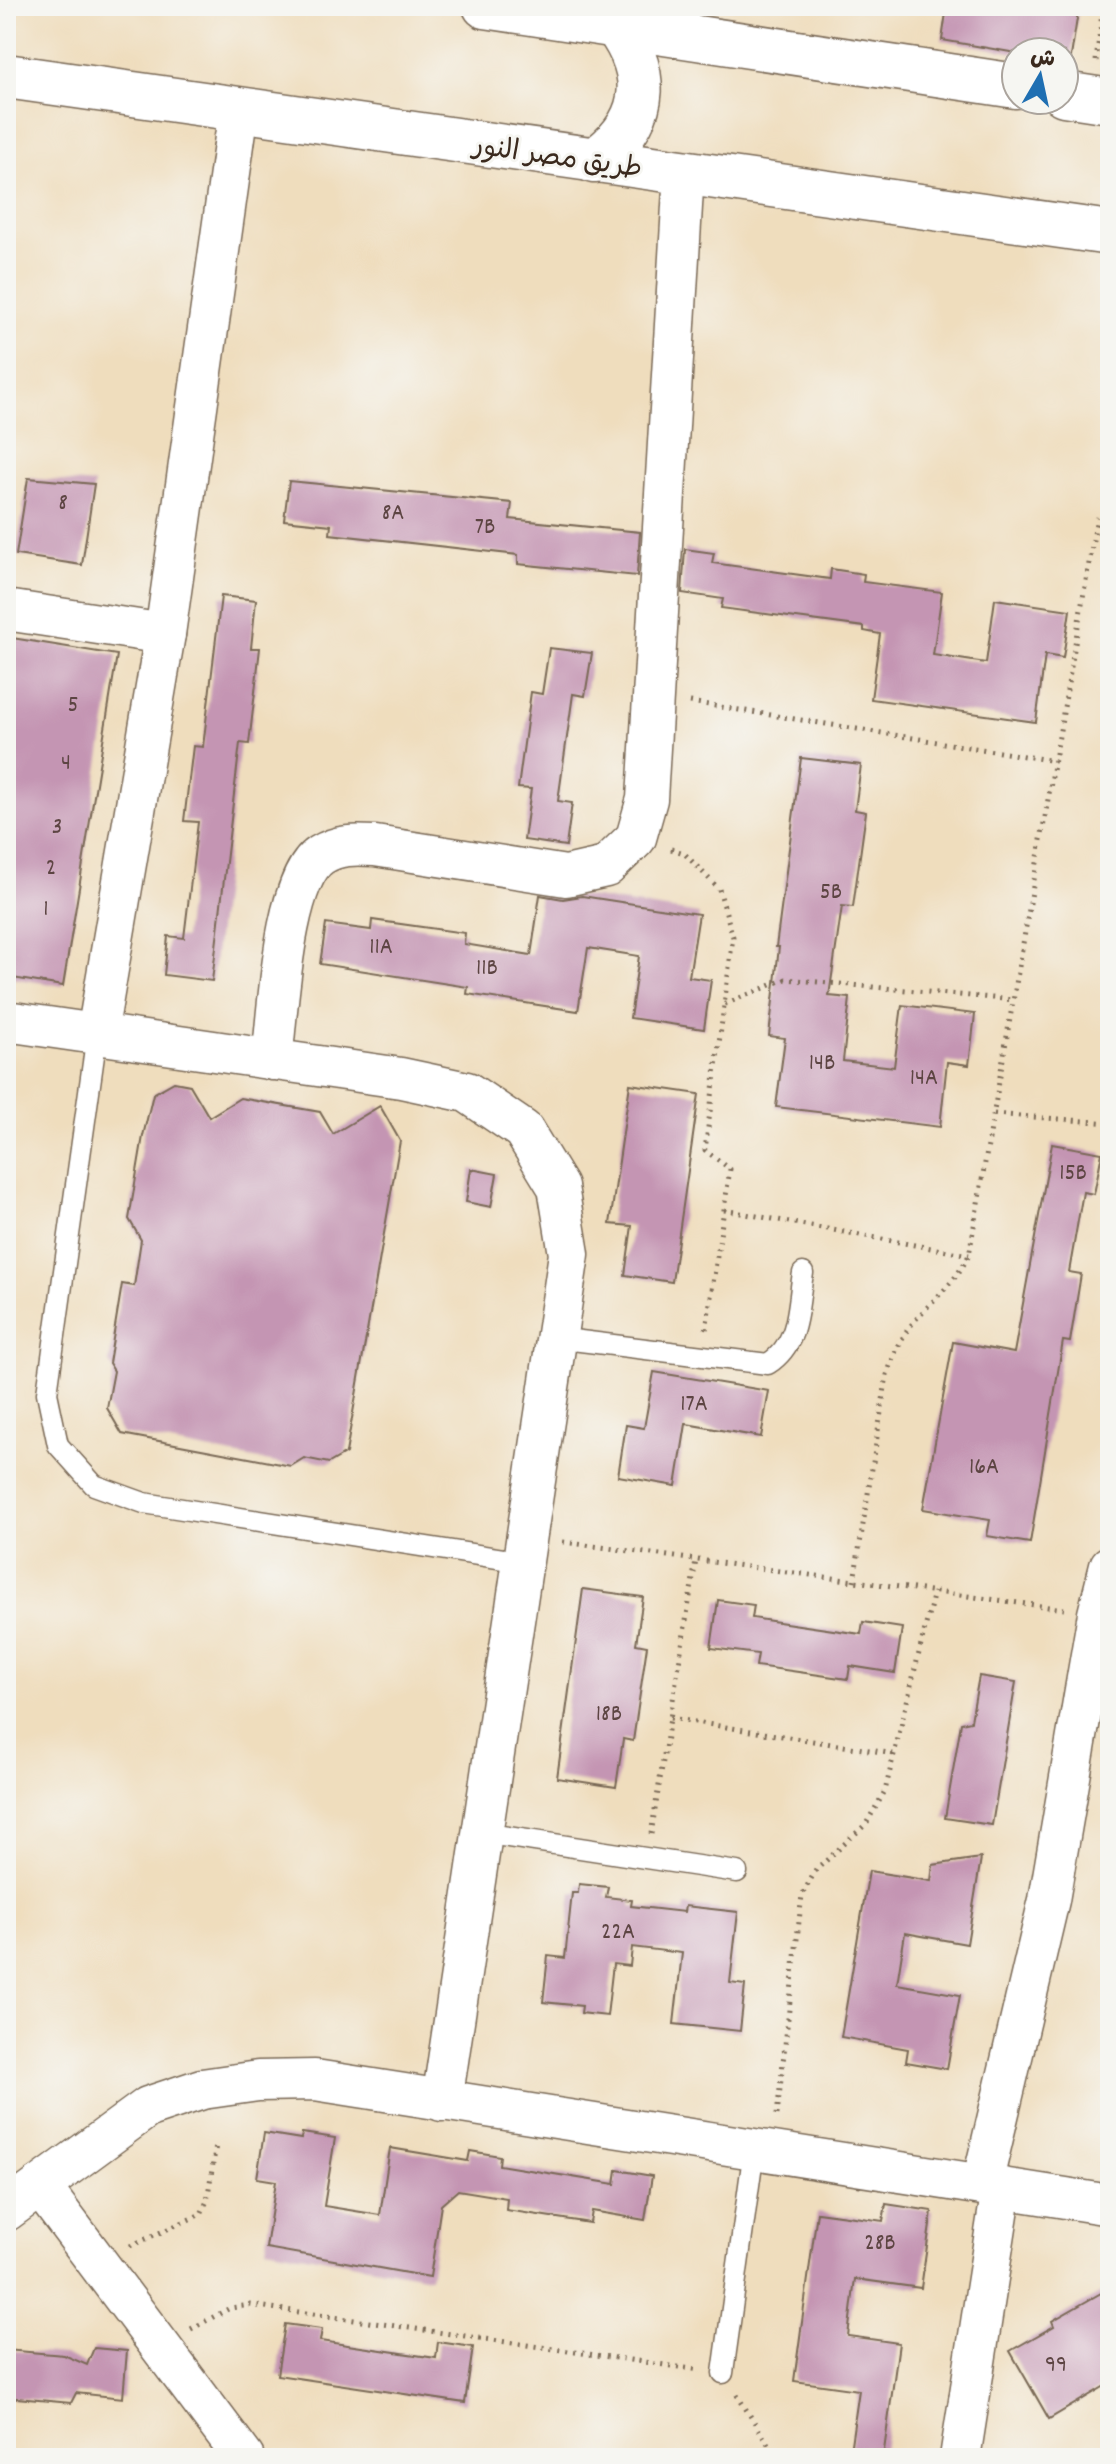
<svg xmlns="http://www.w3.org/2000/svg" width="1116" height="2464" font-family="Dekko,'Playpen Sans Arabic',sans-serif">
<rect width="100%" height="100%" fill="#f6f6f2"/>
<filter id="ink" filterUnits="userSpaceOnUse"><feTurbulence type="fractalNoise" baseFrequency=".0125" numOctaves="2"/><feDisplacementMap in="SourceGraphic" scale="16" xChannelSelector="R" yChannelSelector="G"/><feConvolveMatrix kernelMatrix="1 2 1 2 8 2 1 2 1" color-interpolation-filters="sRGB"/></filter>
<filter id="wash" filterUnits="userSpaceOnUse"><feTurbulence type="fractalNoise" baseFrequency=".006" numOctaves="4" result="noise"/><feDisplacementMap in="SourceGraphic" scale="32" xChannelSelector="R" yChannelSelector="G"/><feGaussianBlur stdDeviation="1.8" result="paint"/><feColorMatrix in="noise" values="0 0 0 0 0 0 0 0 0 0 0 0 0 0 0 0 0 1.4 0 .05"/><feComposite in="paint" operator="in"/></filter>
<g filter="url(#wash)">
<rect width="100%" height="100%" fill="#efddbd"/>
<g id="blocks">
<g fill="#c495b3">
<path d="M 947,6 L 1079,6 L 1070,63 L 1064,62 L 1064,52 L 1016,53 L 942,40 Z"/>
<path d="M 28,478 L 94,484 L 82,565 L 16,555 Z"/>
<path d="M 289,481 L 512,503 L 510,519 L 640,532 L 637,576 L 518,564 L 518,555 L 330,534 L 331,525 L 284,520 Z"/>
<path d="M 685,549 L 714,553 L 712,563 L 830,579 L 831,569 L 864,574 L 863,582 L 942,592 L 933,655 L 986,663 L 995,599 L 1070,610 L 1063,658 L 1045,655 L 1036,722 L 871,699 L 880,634 L 864,631 L 864,627 L 721,608 L 723,599 L 682,593 Z"/>
<path d="M 221,596 L 256,600 L 251,648 L 260,648 L 249,744 L 240,743 L 212,981 L 164,975 L 168,936 L 184,938 L 198,822 L 184,821 L 193,746 L 203,747 Z"/>
<path d="M 6,637 L 117,655 L 63,986 L 6,977 Z"/>
<path d="M 549,648 L 592,653 L 585,696 L 573,694 L 558,801 L 572,803 L 566,846 L 524,840 L 531,789 L 518,788 L 531,692 L 542,694 Z"/>
<path d="M 801,758 L 861,765 L 855,810 L 866,812 L 853,907 L 842,906 L 829,996 L 850,998 L 843,1061 L 894,1067 L 902,1005 L 975,1014 L 969,1065 L 947,1062 L 940,1127 L 776,1107 L 785,1038 L 769,1036 L 779,947 L 776,947 Z"/>
<path d="M 540,895 L 563,899 L 582,896 L 699,914 L 689,977 L 711,980 L 704,1029 L 630,1018 L 639,956 L 588,948 L 578,1011 L 467,994 L 468,987 L 320,964 L 326,924 L 371,930 L 372,920 L 465,933 L 464,944 L 531,955 Z"/>
<path d="M 174,1082 L 190,1085 L 209,1117 L 240,1098 L 320,1112 L 333,1134 L 380,1106 L 400,1141 L 346,1453 L 329,1463 L 304,1458 L 291,1466 L 122,1434 L 107,1408 L 114,1371 L 109,1363 L 122,1284 L 134,1286 L 141,1240 L 129,1219 L 143,1136 L 153,1094 Z"/>
<path d="M 630,1084 L 699,1094 L 672,1282 L 625,1275 L 632,1226 L 610,1224 Z"/>
<path d="M 1052,1144 L 1102,1153 L 1094,1194 L 1083,1192 L 1069,1272 L 1081,1274 L 1070,1342 L 1063,1341 L 1030,1543 L 987,1536 L 990,1520 L 923,1509 L 953,1342 L 1014,1353 Z"/>
<path d="M 471,1169 L 497,1174 L 491,1207 L 466,1202 Z"/>
<path d="M 654,1372 L 769,1391 L 761,1437 L 686,1424 L 676,1486 L 618,1476 L 626,1425 L 644,1428 Z"/>
<path d="M 583,1589 L 643,1597 L 636,1644 L 647,1646 L 633,1741 L 623,1739 L 616,1787 L 557,1778 Z"/>
<path d="M 718,1600 L 754,1605 L 752,1618 L 861,1634 L 863,1622 L 902,1628 L 895,1673 L 850,1666 L 848,1679 L 756,1666 L 758,1654 L 711,1648 Z"/>
<path d="M 979,1676 L 1016,1682 L 992,1825 L 945,1818 L 961,1723 L 971,1721 Z"/>
<path d="M 981,1858 L 967,1944 L 905,1933 L 897,1984 L 960,1995 L 947,2069 L 906,2062 L 908,2049 L 841,2037 L 869,1871 L 931,1881 L 933,1865 Z"/>
<path d="M 579,1884 L 608,1887 L 606,1897 L 632,1900 L 631,1906 L 684,1912 L 685,1906 L 738,1912 L 730,1983 L 745,1985 L 740,2031 L 674,2024 L 682,1953 L 632,1947 L 630,1966 L 613,1964 L 607,2016 L 581,2013 L 582,2006 L 543,2002 L 548,1956 L 565,1958 L 572,1893 L 578,1893 Z"/>
<path d="M 264,2133 L 301,2139 L 302,2133 L 335,2138 L 324,2206 L 380,2215 L 390,2148 L 468,2161 L 470,2151 L 500,2156 L 499,2165 L 615,2184 L 617,2170 L 652,2176 L 645,2220 L 592,2211 L 590,2223 L 506,2210 L 507,2198 L 458,2190 L 441,2205 L 430,2277 L 266,2248 L 276,2181 L 257,2178 Z"/>
<path d="M 886,2204 L 932,2211 L 921,2288 L 855,2279 L 848,2336 L 899,2343 L 883,2458 L 849,2458 L 859,2390 L 794,2381 L 817,2212 L 883,2221 Z"/>
<path d="M 1101,2293 L 1110,2308 L 1110,2383 L 1049,2419 L 1010,2351 L 1054,2326 L 1052,2321 Z"/>
<path d="M 285,2324 L 322,2329 L 320,2341 L 436,2358 L 438,2342 L 473,2347 L 465,2403 L 277,2375 Z"/>
<path d="M 94,2348 L 127,2351 L 123,2398 L 76,2393 L 71,2403 L 6,2397 L 6,2350 L 64,2355 L 87,2365 Z"/>
</g>
</g>
</g>
<g filter="url(#ink)">
<use href="#blocks" fill-opacity="0" stroke="#7a6956" stroke-width="2"/>
<g fill="none" stroke-linecap="round" stroke-linejoin="round">
<g stroke="#7a6956" stroke-width="23">
<g id="service">
<path d="M 97,1034 L 47,1393 L 58,1445 L 94,1485 L 144,1503 L 523,1562"/>
<path d="M 556,1338 L 768,1364 C 800,1343 797,1309 803,1273"/>
<path d="M 482,1833 L 737,1872"/>
<path d="M 723,2373 L 754,2149"/>
</g>
</g>
<g stroke="#7a6956" stroke-width="43">
<g id="minor">
<path d="M 6,610 L 165,634"/>
<path d="M 6,1021 L 401,1078 L 467,1092 L 523,1130 L 558,1187 L 569,1254 L 442,2101"/>
<path d="M 97,1034 L 165,634 L 239,109"/>
<path d="M 272,1060 C 278,1013 283,879 321,855 C 338,844 356,845 375,846 L 566,876 L 606,867 L 636,838 L 647,799 L 684,172"/>
<path d="M 982,2184 L 1049,1900 L 1098,1614 L 1110,1566"/>
<path d="M 40,2186 L 244,2458"/>
<path d="M 6,2211 L 148,2107 L 202,2089 L 258,2081 L 315,2080 L 1110,2205"/>
<path d="M 960,2458 L 1002,2188"/>
</g>
</g>
<g stroke="#7a6956" stroke-width="47">
<g id="tertiary">
<path d="M 485,6 L 1016,86"/>
<path d="M 6,76 L 1110,233"/>
<path d="M 1064,94 L 1110,101"/>
<path d="M 594,161 C 646,124 654,78 616,26"/>
</g>
</g>
<g stroke="#7a6956" stroke-width="5" stroke-dasharray="2 6" stroke-linecap="butt">
<path d="M 1096,61 L 1103,6"/>
<path d="M 690,702 L 1055,761"/>
<path d="M 671,849 L 684,853 L 719,889 L 733,937 L 705,1150 L 730,1169 L 706,1330"/>
<path d="M 725,1004 L 786,979 L 1014,1000"/>
<path d="M 994,1114 L 1110,1123"/>
<path d="M 724,1210 L 969,1255"/>
<path d="M 563,1542 L 1064,1609"/>
<path d="M 854,1581 L 887,1375 C 893,1357 900,1339 912,1324 C 934,1297 952,1288 969,1255 L 1097,517"/>
<path d="M 670,1718 L 894,1754"/>
<path d="M 651,1834 L 696,1560"/>
<path d="M 777,2115 L 802,1895 L 816,1870 L 866,1824 L 885,1791 L 934,1592"/>
<path d="M 130,2246 L 201,2214 L 207,2201 L 216,2145"/>
<path d="M 191,2329 L 230,2308 L 251,2305 L 699,2370"/>
<path d="M 737,2395 L 777,2458"/>
</g>
<use href="#service" stroke="#fff" stroke-width="20"/>
<use href="#minor" stroke="#fff" stroke-width="40"/>
<use href="#tertiary" stroke="#fff" stroke-width="44"/>
</g>
</g>
<g text-anchor="middle" stroke-width="6" stroke-linejoin="round" paint-order="stroke">
<g font-size="24" fill="#5d4543">
<text x="63" y="509">8</text>
<text x="393" y="519">8A</text>
<text x="485" y="533">7B</text>
<text x="73" y="711">5</text>
<text x="66" y="769">4</text>
<text x="57" y="833">3</text>
<text x="51" y="874">2</text>
<text x="831" y="898">5B</text>
<text x="46" y="915">1</text>
<text x="381" y="953">11A</text>
<text x="487" y="974">11B</text>
<text x="822" y="1069">14B</text>
<text x="924" y="1084">14A</text>
<text x="1073" y="1179">15B</text>
<text x="694" y="1410">17A</text>
<text x="984" y="1473">16A</text>
<text x="609" y="1720">18B</text>
<text x="618" y="1938">22A</text>
<text x="880" y="2249">28B</text>
<text x="1056" y="2371">99</text>
</g>
<g font-size="28" fill="#3b2a1e" stroke="#f6f6f2">
<text transform="translate(558 155) rotate(8)" y="10">طريق مصر النور</text>
</g>
</g>
<rect width="1116" height="2464" fill="none" stroke="#f6f6f2" stroke-width="32"/>
<g transform="translate(1040 76) rotate(9)"><circle r="38" fill="#f6f6f2" stroke="#aba49d" stroke-width="2"/>
<path d="M0-6L14 30L0 20L-14 30Z" fill="#1f6fb2"/>
<text y="-12" font-size="22" font-weight="bold" text-anchor="middle" fill="#3b2a1e">ش</text>
</g>
</svg>
